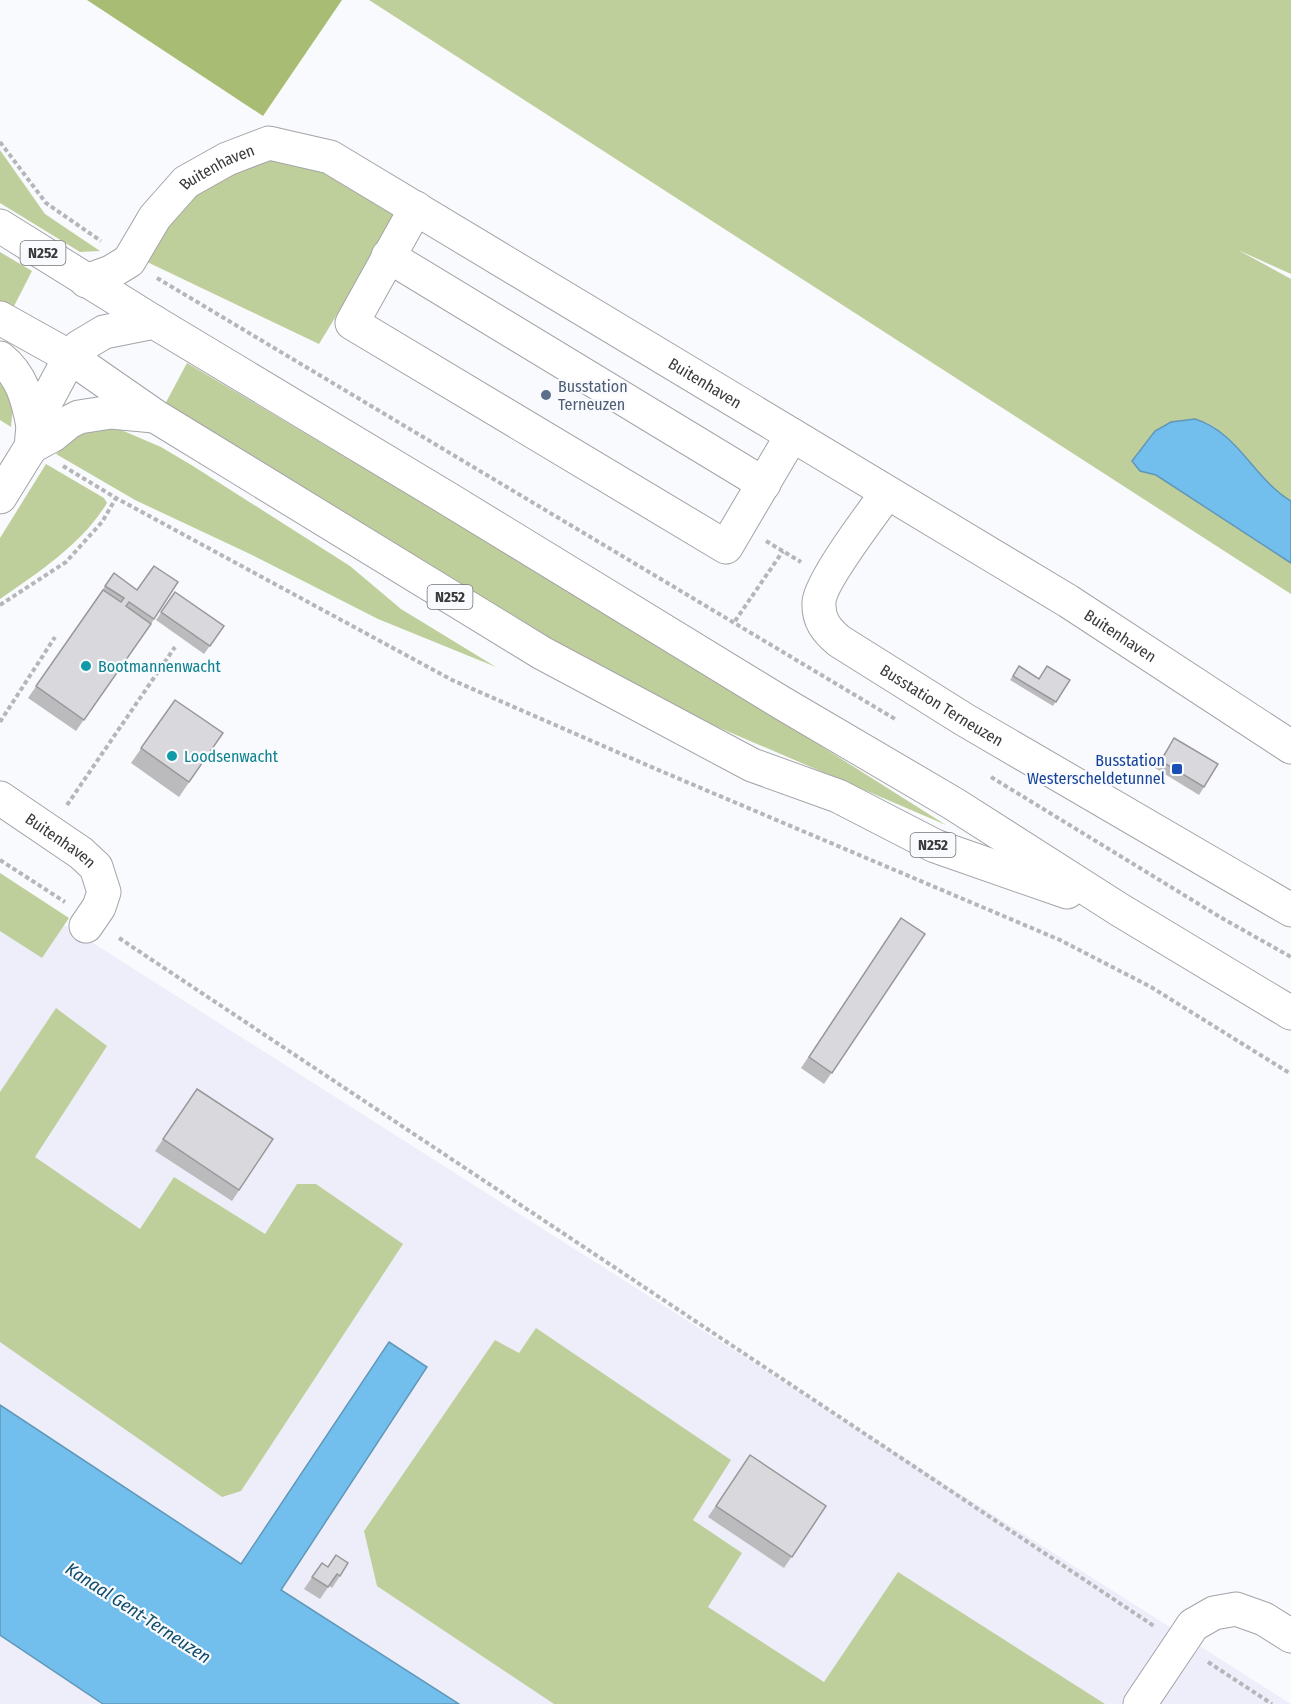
<svg xmlns="http://www.w3.org/2000/svg" width="1291" height="1704" font-family="'Fira Sans Condensed',sans-serif">
<rect width="100%" height="100%" fill="#f9fafd"/>
<path fill="#edeef9" d="M 0,884 L 1291,1704 L 0,1704 Z"/>
<g fill="#bfcf9b">
<path d="M 369,0 L 1291,0 L 1291,274 L 1238,250 L 1291,279 L 1291,501 C 1281,495 1273,489 1265,481 C 1247,463 1222,421 1195,420 C 1187,419 1179,421 1171,422 L 1140,471 L 1156,475 L 1291,563 L 1291,594 Z"/>
<path d="M 0,150 L 45,214 L 100,251 L 80,252 L 0,203 Z"/>
<path d="M 299,152 L 397,216 L 319,344 L 143,260 L 183,204 L 234,163 Z"/>
<path d="M 0,252 L 32,271 L 10,314 L 0,308 Z"/>
<path d="M 187,363 L 653,640 L 946,825 L 685,713 L 496,609 L 164,406 Z"/>
<path d="M 0,376 L 13,406 L 11,427 L 0,420 Z"/>
<path d="M 112,426 L 161,447 L 193,466 L 350,566 L 401,609 L 496,667 L 378,619 L 250,554 L 135,500 L 56,454 C 74,438 87,427 112,426 Z"/>
<path d="M 46,464 L 104,498 L 107,503 C 82,544 39,572 0,599 L 0,538 Z"/>
<path d="M 0,873 L 69,918 L 42,958 L 0,931 Z"/>
<path d="M 56,1008 L 107,1046 L 35,1157 L 140,1229 L 174,1177 L 265,1234 L 297,1184 L 316,1184 L 403,1244 L 241,1491 L 222,1497 L 0,1342 L 0,1092 Z"/>
<path d="M 536,1328 L 731,1460 L 693,1520 L 742,1553 L 708,1607 L 824,1682 L 898,1572 L 1105,1704 L 554,1704 L 377,1586 L 364,1531 L 495,1340 L 519,1353 Z"/>
</g>
<path fill="#a8bd73" d="M 87,0 L 342,0 L 263,116 Z"/>
<g fill="#72bfed" stroke="#6197b8" stroke-width="1.5">
<path d="M 1195,419 C 1238,432 1254,479 1291,501 L 1291,563 L 1156,475 L 1140,471 L 1132,461 L 1155,431 L 1171,422 Z"/>
<path d="M 389,1342 L 427,1367 L 281,1590 L 459,1704 L 103,1704 L 0,1635 L 0,1405 L 241,1564 Z"/>
</g>
<g fill="none" stroke-linecap="round" stroke-linejoin="round">
<g stroke="#a4a4a8" stroke-width="35">
<g id="minor">
<path d="M 416,208 L 352,323 L 726,547 L 792,435"/>
<path d="M 388,256 L 764,484"/>
<path id="s1" d="M 86,281 L 111,272 L 129,261 L 155,217 L 186,182 L 227,159 L 269,143 L 330,157 L 1068,601 L 1291,747"/>
<path id="s2" d="M 887,493 C 873,512 820,582 819,602 C 818,620 826,630 839,641 L 965,720 L 1291,910"/>
<path id="s3" d="M 0,798 L 81,853 L 96,867 L 104,892 L 99,907 L 86,926"/>
<path d="M 1140,1704 L 1193,1625 L 1214,1613 L 1236,1609 L 1264,1619 L 1291,1636"/>
</g>
</g>
<g stroke="#a4a4a8" stroke-width="35">
<g id="major">
<path d="M 0,226 L 154,322 L 450,500 L 782,703 L 954,804 L 1120,910 L 1291,1013"/>
<path d="M 0,318 L 70,357 L 155,416 L 542,653 L 752,765 L 838,796 L 935,846 L 1067,892"/>
<path d="M 0,358 C 22,375 28,400 33,426"/>
<path d="M 31,447 L 53,435 L 69,422 L 79,417 L 111,412 L 154,416"/>
<path d="M 0,497 L 31,447 L 33,426 L 70,357 L 79,347 L 104,332 L 154,322"/>
</g>
</g>
<g stroke="#b5b6b9" stroke-width="4" stroke-dasharray="4.5 3" stroke-linecap="butt">
<path d="M 0,142 L 46,203 L 101,241"/>
<path d="M 157,278 L 895,719"/>
<path d="M 63,466 L 116,498 L 452,680 L 656,769 L 1060,940 L 1151,987 L 1291,1074"/>
<path d="M 766,541 L 801,562"/>
<path d="M 0,605 L 66,562 L 102,522 L 116,498"/>
<path d="M 735,621 L 783,551"/>
<path d="M 0,722 L 55,637"/>
<path d="M 991,777 L 1220,917 L 1291,957"/>
<path d="M 67,805 L 175,647"/>
<path d="M 0,860 L 65,902"/>
<path d="M 119,938 L 1154,1626"/>
<path d="M 1208,1662 L 1272,1704"/>
</g>
<use href="#minor" stroke="#fff" stroke-width="33"/>
<use href="#major" stroke="#fff" stroke-width="33"/>
</g>
<g fill="#bbbbbe">
<path d="M 114,573 L 137,590 L 178,582 L 151,624 L 76,731 L 28,698 Z"/>
<path d="M 175,592 L 224,626 L 204,654 L 156,620 Z"/>
<path d="M 1019,666 L 1039,679 L 1070,680 L 1053,706 L 1010,680 Z"/>
<path d="M 175,700 L 223,733 L 179,797 L 131,763 Z"/>
<path d="M 1174,738 L 1204,787 L 1199,795 L 1155,768 Z"/>
<path d="M 901,918 L 925,934 L 824,1084 L 801,1068 Z"/>
<path d="M 197,1089 L 273,1139 L 232,1201 L 155,1151 Z"/>
<path d="M 750,1455 L 826,1506 L 784,1568 L 708,1517 Z"/>
<path d="M 322,1563 L 340,1576 L 332,1588 L 329,1586 L 320,1599 L 304,1589 Z"/>
</g>
<g fill="#d9d9dd" stroke="#98989b" stroke-width="1.5">
<path d="M 154,566 L 178,582 L 154,619 L 129,602 L 126,606 L 151,624 L 84,720 L 36,686 L 103,590 L 121,602 L 124,598 L 105,586 L 114,573 L 137,590 Z"/>
<path d="M 175,592 L 224,626 L 210,646 L 161,612 Z"/>
<path d="M 1019,666 L 1039,679 L 1047,666 L 1070,680 L 1056,702 L 1013,676 Z"/>
<path d="M 175,700 L 223,733 L 189,782 L 141,748 Z"/>
<path d="M 1174,738 L 1218,764 L 1204,787 L 1161,761 Z"/>
<path d="M 901,918 L 925,934 L 832,1073 L 809,1057 Z"/>
<path d="M 197,1089 L 273,1139 L 239,1190 L 163,1139 Z"/>
<path d="M 750,1455 L 826,1506 L 792,1557 L 716,1506 Z"/>
<path d="M 336,1555 L 348,1563 L 340,1576 L 337,1574 L 328,1587 L 312,1577 L 322,1563 L 328,1567 Z"/>
</g>
<circle fill="#5c6f8a" stroke="#f9fafd" stroke-width="2" cx="546" cy="395" r="6"/>
<g fill="#0f9aa8" stroke="#f9fafd" stroke-width="2">
<circle cx="86" cy="666" r="6"/>
<circle cx="172" cy="756" r="6"/>
</g>
<rect fill="#1a4fb4" stroke="#f9fafd" stroke-width="2" x="1171" y="763" width="12" height="12" rx="3"/>
<g text-anchor="middle" stroke-width="4.5" stroke-linejoin="round" paint-order="stroke">
<g fill="#f9fafd" stroke="#737476" stroke-width="1.5">
<rect x="20.5" y="241" width="45" height="24" rx="4.5"/>
<rect x="427.5" y="585" width="45" height="24" rx="4.5"/>
<rect x="910.5" y="833" width="45" height="24" rx="4.5"/>
</g>
<g font-size="15" font-weight="bold" fill="#3a3a3c">
<text x="43" y="258">N252</text>
<text x="450" y="602">N252</text>
<text x="933" y="850">N252</text>
</g>
<g font-size="16" fill="#3a3a3c" stroke="#f9fafd">
<text dy="6" stroke="none"><textPath href="#s1" startOffset="180">Buitenhaven</textPath></text>
<text dy="6" stroke="none"><textPath href="#s1" startOffset="738">Buitenhaven</textPath></text>
<text dy="6" stroke="none"><textPath href="#s1" startOffset="1224">Buitenhaven</textPath></text>
<text dy="6" stroke="none"><textPath href="#s2" startOffset="296">Busstation Terneuzen</textPath></text>
<text dy="6" stroke="none"><textPath href="#s3" startOffset="74">Buitenhaven</textPath></text>
</g>
<g font-size="16" fill="#4e5e75" stroke="#f9fafd" text-anchor="start">
<text x="558" y="392">Busstation<tspan x="558" dy="18">Terneuzen</tspan></text>
</g>
<g font-size="16" fill="#0d838f" stroke="#f9fafd" text-anchor="start">
<text x="98" y="672">Bootmannenwacht</text>
<text x="184" y="762">Loodsenwacht</text>
</g>
<g font-size="16" fill="#164399" stroke="#f9fafd" text-anchor="end">
<text x="1165" y="766">Busstation<tspan x="1165" dy="18">Westerscheldetunnel</tspan></text>
</g>
<g font-size="18" font-style="italic" fill="#0f4d6b" stroke="#f9fafd">
<text transform="translate(138 1613) rotate(33)" y="6">Kanaal Gent-Terneuzen</text>
</g>
</g>
</svg>
